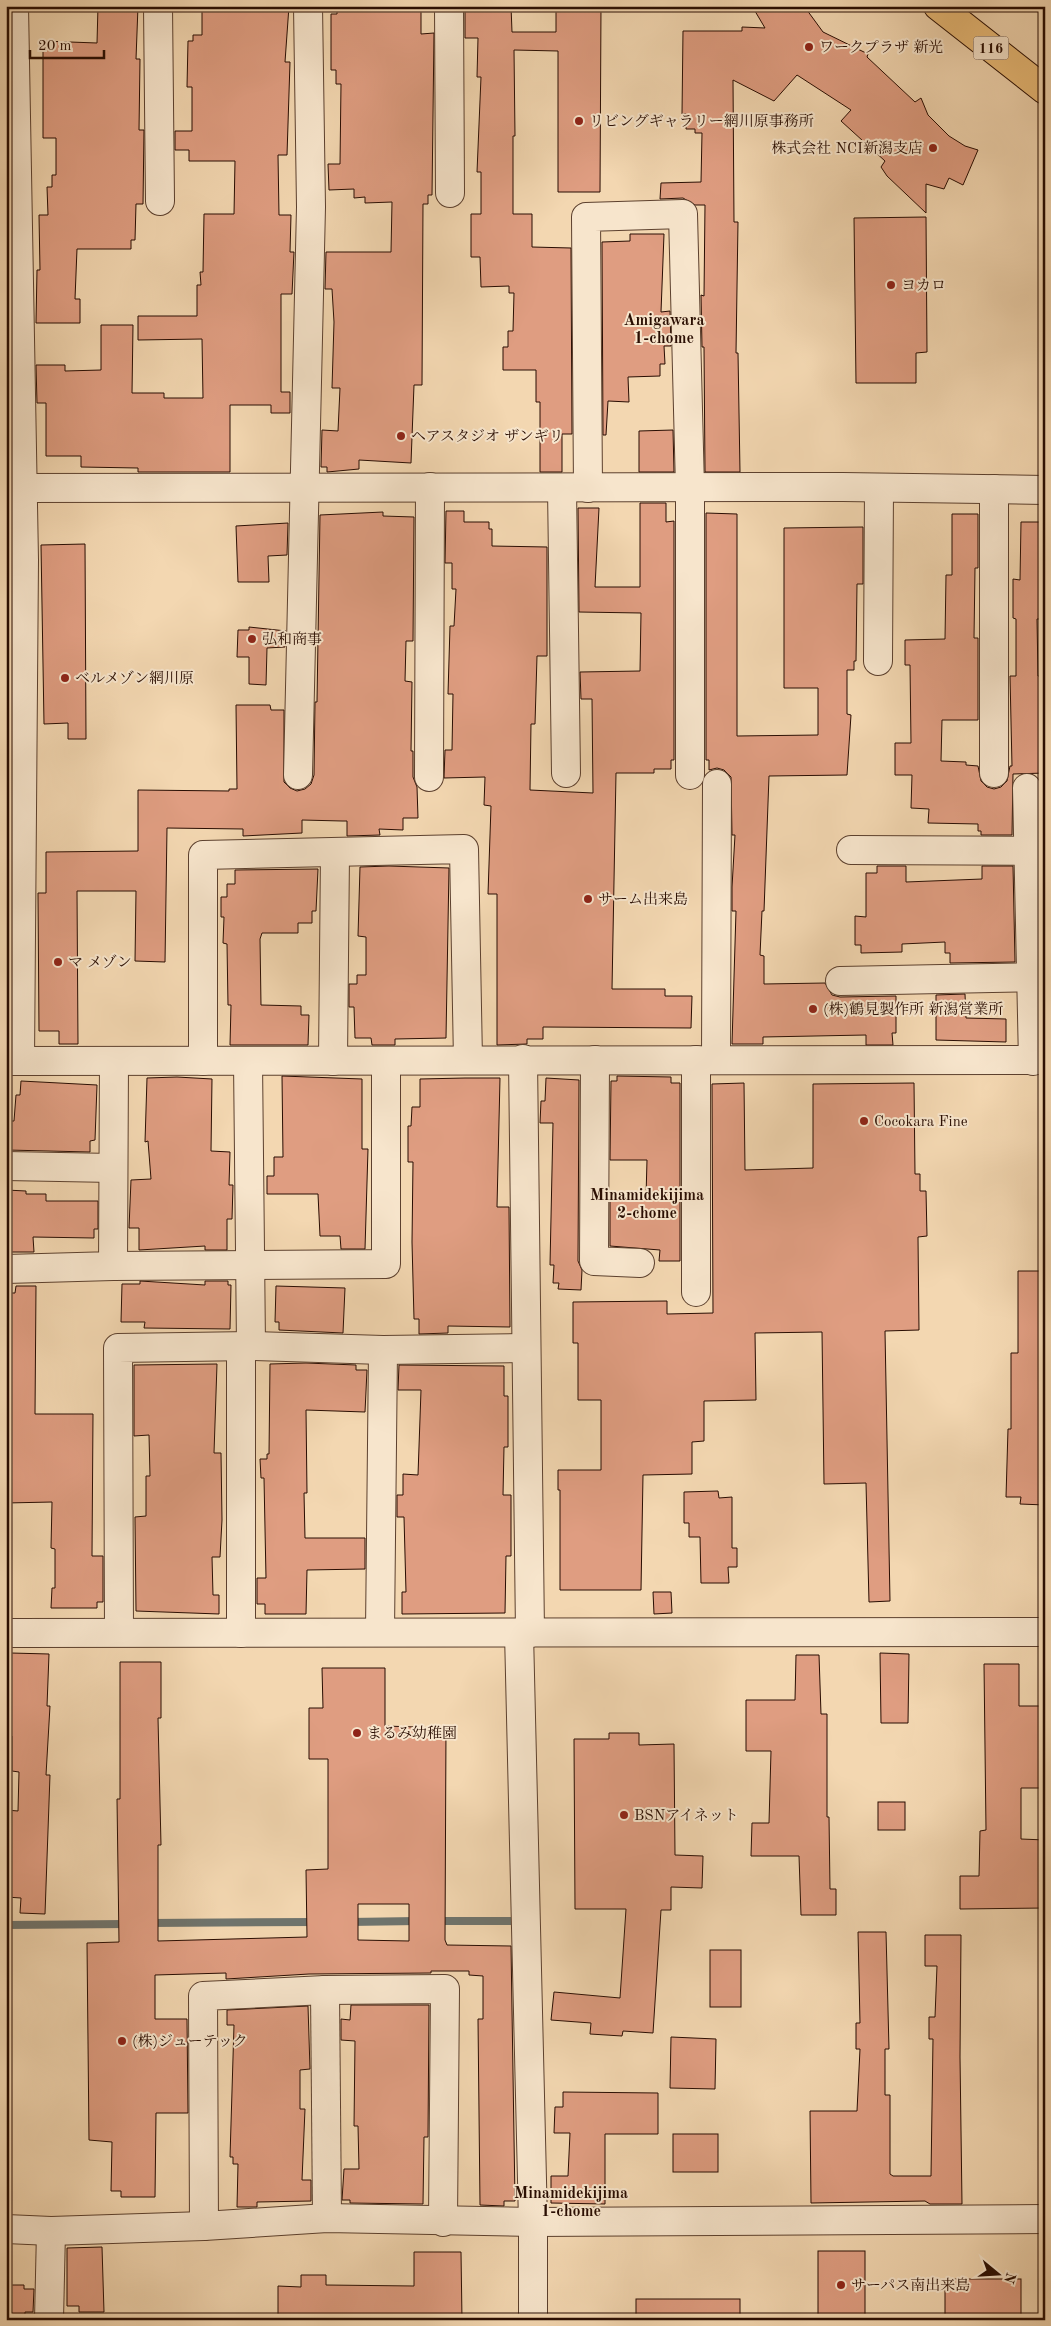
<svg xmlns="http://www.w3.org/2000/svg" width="1051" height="2326" font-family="'Old Standard TT','Noto Serif JP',serif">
<rect width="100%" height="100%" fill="#f3d7b1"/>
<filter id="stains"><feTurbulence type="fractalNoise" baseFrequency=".004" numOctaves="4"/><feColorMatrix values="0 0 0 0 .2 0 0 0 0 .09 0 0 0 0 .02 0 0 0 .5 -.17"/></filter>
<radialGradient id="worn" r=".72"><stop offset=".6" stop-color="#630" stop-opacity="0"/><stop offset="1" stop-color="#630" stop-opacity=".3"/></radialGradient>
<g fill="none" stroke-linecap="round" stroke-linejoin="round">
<g stroke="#6f746d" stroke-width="8">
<path d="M 436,1921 L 512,1921"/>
<path d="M 349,1922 L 417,1921"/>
<path d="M 149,1923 L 315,1922"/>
<path d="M 6,1925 L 127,1924"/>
</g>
</g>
<g fill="#df9d81" stroke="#290d02" fill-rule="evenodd">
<path d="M 98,6 L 138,6 L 136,59 L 140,59 L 139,130 L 144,130 L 143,204 L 136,204 L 135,240 L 131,240 L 131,249 L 77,249 L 75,299 L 80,299 L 80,323 L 36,323 L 37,270 L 40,270 L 39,215 L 48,215 L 47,187 L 52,187 L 52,175 L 56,175 L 56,138 L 43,138 L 43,41 L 97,43 Z"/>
<path d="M 248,6 L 289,6 L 285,62 L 290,62 L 287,155 L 278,155 L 279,215 L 291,215 L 290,252 L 294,252 L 292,294 L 281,294 L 281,392 L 290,392 L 290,413 L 271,413 L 271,405 L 230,405 L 230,472 L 138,472 L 138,468 L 81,467 L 81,456 L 46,456 L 46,403 L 37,403 L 36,365 L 65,365 L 65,371 L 101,370 L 101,325 L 133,325 L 132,393 L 164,393 L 164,398 L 203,398 L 202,339 L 138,340 L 138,316 L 197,316 L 197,285 L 201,285 L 200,272 L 203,272 L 204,214 L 234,214 L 235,161 L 189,161 L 189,150 L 175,150 L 175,131 L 192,131 L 192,87 L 187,87 L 188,41 L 193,41 L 193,35 L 202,35 L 202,7 Z"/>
<path d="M 391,6 L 421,6 L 421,34 L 434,33 L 432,195 L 428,195 L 428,204 L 423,204 L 422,385 L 414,385 L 411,463 L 359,460 L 359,469 L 327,472 L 327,467 L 321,467 L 322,430 L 338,431 L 340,388 L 332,388 L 334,322 L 332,289 L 325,289 L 326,252 L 391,252 L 392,202 L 365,203 L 365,197 L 354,198 L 354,189 L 329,190 L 328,164 L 340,164 L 341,84 L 336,84 L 336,70 L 331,70 L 331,14 L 337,14 L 337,10 L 391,8 Z"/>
<path d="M 465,6 L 511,6 L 512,32 L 556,32 L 556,6 L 601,6 L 600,192 L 558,192 L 558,51 L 514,50 L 515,136 L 513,136 L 513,214 L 532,214 L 532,247 L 571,248 L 572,434 L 562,434 L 562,472 L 540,472 L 540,402 L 536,402 L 536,370 L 503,370 L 503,347 L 508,347 L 508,331 L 513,331 L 514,293 L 509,293 L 509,286 L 481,287 L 480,257 L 471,257 L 471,214 L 481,214 L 481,172 L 477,172 L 481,77 L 477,77 L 478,38 L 465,38 Z"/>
<path d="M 752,6 L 804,6 L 823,32 L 868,54 L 867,57 L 915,102 L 921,98 L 928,115 L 949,136 L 965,146 L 978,150 L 963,185 L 949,178 L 944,189 L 926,184 L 926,213 L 887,176 L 881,167 L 885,161 L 841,121 L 851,110 L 797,75 L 774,101 L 733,80 L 734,222 L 738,222 L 736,353 L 738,353 L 740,472 L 705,472 L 704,347 L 702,347 L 701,295 L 704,296 L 705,205 L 695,205 L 683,198 L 660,199 L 661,183 L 701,182 L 702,133 L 695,133 L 695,129 L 686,129 L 686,114 L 682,114 L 683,31 L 742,31 L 742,27 L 765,28 Z"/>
<path d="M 926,217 L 927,352 L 916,353 L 916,383 L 856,383 L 854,218 Z"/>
<path d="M 630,234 L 664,234 L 661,312 L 670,311 L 671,346 L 664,346 L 665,364 L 660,364 L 660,376 L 628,377 L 629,402 L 608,401 L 606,435 L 603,435 L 602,242 L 630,241 Z"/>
<path d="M 673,430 L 674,472 L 639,472 L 639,431 Z"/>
<path d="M 640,503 L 666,503 L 666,522 L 674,521 L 674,760 L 671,760 L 671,769 L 654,769 L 654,773 L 616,773 L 612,989 L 665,989 L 665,996 L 692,996 L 691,1028 L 543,1027 L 543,1039 L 527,1039 L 527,1044 L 497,1045 L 497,894 L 488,894 L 491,806 L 484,805 L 485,777 L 444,778 L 445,750 L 452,750 L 453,694 L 448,694 L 450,626 L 454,626 L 456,589 L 452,589 L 452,563 L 445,563 L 446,511 L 464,511 L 464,522 L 489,522 L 489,529 L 492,529 L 492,546 L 547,547 L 547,656 L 537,656 L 535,724 L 531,724 L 530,790 L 593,793 L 592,699 L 581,699 L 580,672 L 640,671 L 641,613 L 579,612 L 578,508 L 599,508 L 595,587 L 640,587 Z"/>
<path d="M 383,512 L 383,516 L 414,517 L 413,641 L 406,641 L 405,681 L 412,682 L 411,751 L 413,751 L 413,777 L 417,787 L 418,818 L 403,818 L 403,830 L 379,829 L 380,835 L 347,836 L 347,821 L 342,821 L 302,820 L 302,833 L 243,836 L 243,829 L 167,828 L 165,962 L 135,961 L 136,891 L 77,891 L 78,1044 L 59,1044 L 59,1031 L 39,1031 L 38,893 L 46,893 L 46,852 L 138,851 L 138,790 L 229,791 L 229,789 L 237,789 L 236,705 L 270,705 L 271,710 L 284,710 L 284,782 L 290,788 L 297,791 L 305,789 L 311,784 L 314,775 L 315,702 L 317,702 L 320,515 Z"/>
<path d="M 706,513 L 737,514 L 737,736 L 818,735 L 818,688 L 784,688 L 784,528 L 863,527 L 863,584 L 857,584 L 856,661 L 854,661 L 854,670 L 847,670 L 847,714 L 851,715 L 847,775 L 769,776 L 764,911 L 762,911 L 760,955 L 764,956 L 764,984 L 825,983 L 832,995 L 840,997 L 896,996 L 896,1033 L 892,1033 L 893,1045 L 866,1045 L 866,1035 L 763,1037 L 763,1044 L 732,1044 L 736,911 L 732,911 L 732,887 L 735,835 L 732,835 L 731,777 L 724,770 L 717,768 L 709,770 L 709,760 L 706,760 Z"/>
<path d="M 952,514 L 978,514 L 978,568 L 975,568 L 974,638 L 978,638 L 978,720 L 942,720 L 941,761 L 966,762 L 966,765 L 978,766 L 981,781 L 987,787 L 994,789 L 1001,787 L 1007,781 L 1010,766 L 1012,766 L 1010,676 L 1016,676 L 1016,619 L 1013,618 L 1013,579 L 1020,580 L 1021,522 L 1044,522 L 1042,619 L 1037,619 L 1038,676 L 1042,676 L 1045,724 L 1045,773 L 1013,774 L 1012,835 L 981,835 L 981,831 L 978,831 L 978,824 L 928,823 L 929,809 L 911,808 L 912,775 L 895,775 L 895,743 L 911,743 L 910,665 L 905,665 L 905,640 L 945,639 L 946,575 L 952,575 Z"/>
<path d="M 288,523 L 287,555 L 268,556 L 269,582 L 238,582 L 236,526 Z"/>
<path d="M 85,544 L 86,739 L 68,739 L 68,723 L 44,724 L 41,545 Z"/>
<path d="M 249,627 L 286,631 L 285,647 L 267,648 L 266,685 L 249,684 L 249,657 L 237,657 L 238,630 L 249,630 Z"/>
<path d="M 389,866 L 449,868 L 446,1038 L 395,1039 L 395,1045 L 372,1045 L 371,1038 L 355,1038 L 354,1007 L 349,1007 L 349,984 L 357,984 L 357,975 L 366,975 L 366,937 L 358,936 L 360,867 Z"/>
<path d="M 877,866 L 906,866 L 906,882 L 982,879 L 982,866 L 1013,866 L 1015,962 L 950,963 L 950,953 L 945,953 L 945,942 L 902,944 L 902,952 L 861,953 L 861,945 L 855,945 L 855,916 L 866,917 L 866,873 L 877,873 Z"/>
<path d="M 318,869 L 316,911 L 312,911 L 312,923 L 298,923 L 298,933 L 262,933 L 260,939 L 261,1005 L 301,1006 L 301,1015 L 309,1015 L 308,1045 L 230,1045 L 231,1005 L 228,1005 L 227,944 L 223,943 L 224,917 L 221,917 L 221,897 L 227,897 L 227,884 L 235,884 L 235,870 Z"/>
<path d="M 965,994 L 966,1018 L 1006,1019 L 1006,1042 L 936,1040 L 936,995 Z"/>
<path d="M 282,1076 L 362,1079 L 362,1149 L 368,1149 L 365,1249 L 341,1249 L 340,1236 L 320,1236 L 318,1194 L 267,1194 L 267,1176 L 274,1176 L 274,1157 L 283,1157 Z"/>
<path d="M 617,1076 L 671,1077 L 671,1083 L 680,1083 L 680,1261 L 659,1261 L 660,1250 L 610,1246 L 610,1197 L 646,1197 L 647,1160 L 610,1160 L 611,1081 L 617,1081 Z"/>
<path d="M 177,1077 L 212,1079 L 211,1151 L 230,1152 L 229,1185 L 233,1185 L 232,1219 L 227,1219 L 227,1250 L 205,1250 L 205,1246 L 139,1250 L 139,1228 L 129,1228 L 131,1180 L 151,1179 L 148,1141 L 145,1142 L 147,1078 Z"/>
<path d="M 465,1078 L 500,1078 L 497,1207 L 509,1207 L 510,1327 L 448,1326 L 448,1333 L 419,1334 L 419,1319 L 414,1319 L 412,1242 L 413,1162 L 408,1162 L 408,1126 L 411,1126 L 412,1107 L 420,1107 L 420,1079 Z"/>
<path d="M 546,1078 L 579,1080 L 578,1261 L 582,1270 L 581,1290 L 558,1289 L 559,1283 L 553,1283 L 554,1265 L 550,1265 L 553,1123 L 540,1123 L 541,1101 L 545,1101 Z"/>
<path d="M 21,1081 L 97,1085 L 95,1140 L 90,1141 L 90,1152 L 7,1150 L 8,1121 L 14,1121 L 16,1095 L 20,1095 Z"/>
<path d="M 744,1083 L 745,1170 L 813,1168 L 813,1084 L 914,1083 L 915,1174 L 920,1174 L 920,1191 L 926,1191 L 927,1236 L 918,1237 L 919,1330 L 885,1331 L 890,1601 L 869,1602 L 866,1483 L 824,1484 L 822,1332 L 755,1333 L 756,1400 L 704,1401 L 704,1441 L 692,1442 L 692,1474 L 643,1475 L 641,1590 L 560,1590 L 560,1490 L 558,1490 L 558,1470 L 601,1470 L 601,1400 L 578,1400 L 578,1343 L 573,1343 L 573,1302 L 667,1301 L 667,1314 L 713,1313 L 712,1084 Z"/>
<path d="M 6,1190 L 26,1191 L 26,1194 L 46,1194 L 46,1201 L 98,1201 L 98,1229 L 94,1229 L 94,1238 L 33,1237 L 34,1252 L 6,1252 Z"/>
<path d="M 1018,1271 L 1045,1271 L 1045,1505 L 1020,1504 L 1021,1497 L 1006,1497 L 1008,1429 L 1011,1429 L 1011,1353 L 1018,1353 Z"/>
<path d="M 140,1281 L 205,1285 L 205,1281 L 228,1281 L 228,1285 L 231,1285 L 230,1329 L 144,1328 L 145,1322 L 121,1322 L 122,1284 L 140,1284 Z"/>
<path d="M 16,1286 L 36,1286 L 35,1414 L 93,1414 L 92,1556 L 103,1556 L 103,1602 L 97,1602 L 97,1608 L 51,1608 L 52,1588 L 55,1588 L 55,1549 L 51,1548 L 52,1502 L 6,1503 L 6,1293 L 15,1293 Z"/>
<path d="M 276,1286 L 345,1288 L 343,1333 L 279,1330 L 279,1322 L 275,1322 Z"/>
<path d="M 306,1363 L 356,1365 L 356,1370 L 367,1370 L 365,1412 L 306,1410 L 307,1493 L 304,1493 L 305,1538 L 365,1538 L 365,1569 L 307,1570 L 306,1614 L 265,1614 L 265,1604 L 257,1604 L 257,1578 L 266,1578 L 264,1478 L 261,1478 L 260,1459 L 267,1459 L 267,1454 L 269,1454 L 270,1364 Z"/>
<path d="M 217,1364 L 214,1453 L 221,1453 L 222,1520 L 220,1557 L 212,1557 L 213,1595 L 219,1595 L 219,1614 L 136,1611 L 135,1517 L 146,1516 L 146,1476 L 150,1476 L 149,1435 L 134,1436 L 134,1365 Z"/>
<path d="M 399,1365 L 504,1366 L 504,1396 L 508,1396 L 508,1447 L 504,1447 L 503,1495 L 511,1495 L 511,1556 L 506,1556 L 505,1613 L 402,1614 L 402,1592 L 406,1592 L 404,1517 L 397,1517 L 397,1495 L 403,1495 L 403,1474 L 418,1475 L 421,1390 L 398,1390 Z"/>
<path d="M 718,1491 L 719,1498 L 732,1497 L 732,1548 L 737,1548 L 737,1567 L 728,1567 L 729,1583 L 701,1583 L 700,1537 L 689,1537 L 689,1523 L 684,1523 L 684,1492 Z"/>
<path d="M 653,1592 L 671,1592 L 672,1613 L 654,1614 Z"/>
<path d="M 11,1653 L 49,1654 L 47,1706 L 50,1706 L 46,1775 L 50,1775 L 45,1914 L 20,1913 L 21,1898 L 6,1897 L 8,1835 L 6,1835 L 6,1810 L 18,1811 L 19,1772 L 12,1771 L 12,1736 L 6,1736 L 6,1685 L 9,1685 Z"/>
<path d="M 880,1653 L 909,1654 L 908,1723 L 881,1723 Z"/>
<path d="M 796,1655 L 819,1655 L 821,1714 L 827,1714 L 827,1817 L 829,1817 L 830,1889 L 836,1889 L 836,1915 L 801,1915 L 799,1856 L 751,1856 L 752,1823 L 769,1823 L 771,1751 L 746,1751 L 746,1700 L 795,1700 Z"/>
<path d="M 120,1662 L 161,1662 L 161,1718 L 158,1718 L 161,1845 L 158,1845 L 158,1941 L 307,1937 L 306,1870 L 328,1869 L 328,1759 L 309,1759 L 309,1708 L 323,1708 L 322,1668 L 385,1668 L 385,1726 L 446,1728 L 445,1940 L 447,1945 L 511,1946 L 515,2201 L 504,2201 L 504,2206 L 480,2205 L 478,2019 L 483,2019 L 483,1976 L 469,1975 L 469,1971 L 431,1971 L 431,1973 L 309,1974 L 226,1979 L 226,1973 L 155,1975 L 155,2019 L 187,2019 L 188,2113 L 156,2113 L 155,2197 L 121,2197 L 121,2191 L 111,2191 L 112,2142 L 89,2140 L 87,1943 L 119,1942 L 117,1799 L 120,1799 ZM 358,1904 L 409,1904 L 409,1941 L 358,1940 Z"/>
<path d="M 984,1664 L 1019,1664 L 1019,1706 L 1045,1706 L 1045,1788 L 1021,1788 L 1021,1839 L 1045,1840 L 1045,1908 L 960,1909 L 960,1876 L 979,1876 L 980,1831 L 986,1830 Z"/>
<path d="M 609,1733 L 639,1733 L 639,1745 L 674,1744 L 675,1855 L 703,1856 L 702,1888 L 671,1887 L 671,1910 L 661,1910 L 653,2033 L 623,2031 L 622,2036 L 590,2034 L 591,2023 L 551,2020 L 554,1992 L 620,1998 L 626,1909 L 575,1909 L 574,1739 L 609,1739 Z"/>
<rect x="878" y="1802" width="27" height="28"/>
<path d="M 858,1932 L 886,1932 L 889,2049 L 885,2049 L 885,2095 L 890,2095 L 890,2174 L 893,2176 L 931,2176 L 933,2039 L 929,2039 L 929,2017 L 935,2017 L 937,1966 L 925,1966 L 925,1935 L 961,1935 L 960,2057 L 962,2204 L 930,2204 L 925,2201 L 811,2203 L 810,2111 L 857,2111 L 860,2049 L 856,2049 L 856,2023 L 860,2023 Z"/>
<rect x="710" y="1950" width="31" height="57"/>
<path d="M 351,2005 L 429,2005 L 428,2137 L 424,2137 L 423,2204 L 350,2203 L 350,2200 L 342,2200 L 344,2169 L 359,2169 L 358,2126 L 354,2126 L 355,2041 L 341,2040 L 341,2019 L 350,2020 Z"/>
<path d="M 308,2006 L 310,2069 L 300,2070 L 300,2109 L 305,2109 L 302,2180 L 311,2180 L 311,2201 L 257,2202 L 257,2207 L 237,2207 L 238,2164 L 233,2164 L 233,2157 L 230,2157 L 234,2025 L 227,2025 L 227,2010 Z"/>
<path d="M 671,2037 L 716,2039 L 715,2089 L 670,2088 Z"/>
<path d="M 563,2092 L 658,2093 L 658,2134 L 605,2134 L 605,2204 L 551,2203 L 551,2176 L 568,2176 L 570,2133 L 554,2133 L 555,2107 L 563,2107 Z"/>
<rect x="673" y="2134" width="45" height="38"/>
<path d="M 102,2247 L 104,2312 L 79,2312 L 79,2306 L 67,2306 L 67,2248 Z"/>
<rect x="818" y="2251" width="47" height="69"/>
<path d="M 414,2252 L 461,2252 L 462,2320 L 278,2320 L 278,2286 L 301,2287 L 301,2275 L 326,2275 L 326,2285 L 414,2286 Z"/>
<rect x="945" y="2279" width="76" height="41"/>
<path d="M 6,2285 L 24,2285 L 24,2289 L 34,2289 L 33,2312 L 25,2312 L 25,2319 L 6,2318 Z"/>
<rect x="636" y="2299" width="104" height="21"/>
</g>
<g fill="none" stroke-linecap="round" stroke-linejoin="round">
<g stroke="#5c402e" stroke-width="30">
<g id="minor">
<path d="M 14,6 L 24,560 L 20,1060"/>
<path d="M 158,6 L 160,201"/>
<path d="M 449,6 L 450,193"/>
<path d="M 6,488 L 843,487 L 1045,490"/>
<path d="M 562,488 L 566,773"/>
<path d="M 588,488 L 586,217 L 683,214 L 690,488 L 690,775"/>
<path d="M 994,489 L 994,773"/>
<path d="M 878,661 L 879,488"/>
<path d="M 298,775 L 311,207 L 308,6"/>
<path d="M 429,777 L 430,487"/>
<path d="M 1027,788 L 1033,1061"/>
<path d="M 851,850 L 1045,851"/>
<path d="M 840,981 L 1045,977"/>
<path d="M 523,1059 L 530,1633"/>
<path d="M 595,1060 L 594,1261 L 640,1263"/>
<path d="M 696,1060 L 696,1292"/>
<path d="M 716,1060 L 717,784"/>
<path d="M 6,1061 L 1045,1060"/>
<path d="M 203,1061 L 203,855 L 464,849 L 468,1060"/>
<path d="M 248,1061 L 251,1346"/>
<path d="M 333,1061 L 335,853"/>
<path d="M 6,1166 L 113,1168"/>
<path d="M 113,1266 L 386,1264 L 386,1061"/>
<path d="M 6,1269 L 113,1266 L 114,1061"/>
<path d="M 241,1347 L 241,1633"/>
<path d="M 119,1632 L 118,1348 L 251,1346 L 383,1350 L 526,1348"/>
<path d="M 380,1632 L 383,1350"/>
<path d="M 6,1633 L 1045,1632"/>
<path d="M 519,1633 L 533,2222 L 533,2320"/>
<path d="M 325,1990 L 327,2218"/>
<path d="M 204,2226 L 203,1996 L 325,1990 L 445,1989 L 443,2222"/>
<path d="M 6,2229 L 51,2231 L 204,2226 L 327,2218 L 533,2222 L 1045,2219"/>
<path d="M 49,2320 L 51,2231"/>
</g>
</g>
<g stroke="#290d02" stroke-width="30">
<path id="highway" d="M 938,6 L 1045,90"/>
</g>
<use href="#minor" stroke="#f7e5cc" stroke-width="28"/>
<use href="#highway" stroke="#eabc78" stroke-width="28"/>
</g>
<g fill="#8f2418" stroke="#f7e5cc" stroke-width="2">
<circle cx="809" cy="47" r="5"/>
<circle cx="579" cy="121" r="5"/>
<circle cx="933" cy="148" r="5"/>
<circle cx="891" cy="285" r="5"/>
<circle cx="401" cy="436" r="5"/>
<circle cx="252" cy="639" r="5"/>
<circle cx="65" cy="678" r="5"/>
<circle cx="588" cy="899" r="5"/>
<circle cx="58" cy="962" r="5"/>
<circle cx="813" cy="1009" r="5"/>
<circle cx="864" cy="1121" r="5"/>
<circle cx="357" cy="1733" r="5"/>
<circle cx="624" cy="1815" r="5"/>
<circle cx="122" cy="2041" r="5"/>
<circle cx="841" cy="2285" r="5"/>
</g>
<g text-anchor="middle" stroke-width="4" stroke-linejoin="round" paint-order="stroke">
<rect fill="#f7e5cc" stroke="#674e3f" stroke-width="1" x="973.5" y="36.5" width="35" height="23" rx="4"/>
<g font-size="14" font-weight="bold" fill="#290d02">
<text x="991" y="53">116</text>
</g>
<g font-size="15" fill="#290d02" stroke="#f7e5cc" text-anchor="start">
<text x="819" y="52">ワークプラザ 新光</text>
<text x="589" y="126">リビングギャラリー網川原事務所</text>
<text x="923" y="153" text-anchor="end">株式会社 NCI新潟支店</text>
<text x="901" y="290">ヨカロ</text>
<text x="411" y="441">ヘアスタジオ ザンギリ</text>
<text x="262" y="644">弘和商事</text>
<text x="75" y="683">ベルメゾン網川原</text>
<text x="598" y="904">サーム出来島</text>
<text x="68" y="967">マ メゾン</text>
<text x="823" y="1014">(株)鶴見製作所 新潟営業所</text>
<text x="874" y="1126">Cocokara Fine</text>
<text x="367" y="1738">まるみ幼稚園</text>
<text x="634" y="1820">BSNアイネット</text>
<text x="132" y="2046">(株)ジューテック</text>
<text x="851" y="2290">サーパス南出来島</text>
</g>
<g font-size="16" font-weight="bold" fill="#290d02" stroke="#f7e5cc">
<text x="664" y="325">Amigawara<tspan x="664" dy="18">1-chome</tspan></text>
<text x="647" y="1200">Minamidekijima<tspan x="647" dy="18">2-chome</tspan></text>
<text x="571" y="2198">Minamidekijima<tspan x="571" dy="18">1-chome</tspan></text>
</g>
</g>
<rect width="1051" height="2326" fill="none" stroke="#f3d7b1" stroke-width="25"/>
<rect x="8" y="8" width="1036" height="2311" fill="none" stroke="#290d02" stroke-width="2.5"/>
<rect x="12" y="12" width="1026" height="2301" fill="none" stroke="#290d02"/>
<g transform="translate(998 2274) rotate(108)" stroke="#f7e5cc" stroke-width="4" paint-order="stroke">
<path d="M0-4L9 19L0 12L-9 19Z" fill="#290d02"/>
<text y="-8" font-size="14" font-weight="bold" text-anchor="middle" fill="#290d02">N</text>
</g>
<path d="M30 50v8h74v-8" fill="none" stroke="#290d02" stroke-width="2.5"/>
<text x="38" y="50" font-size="15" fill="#290d02" stroke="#f7e5cc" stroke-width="4" paint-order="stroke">20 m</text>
<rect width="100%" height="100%" filter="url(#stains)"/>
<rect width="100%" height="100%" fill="url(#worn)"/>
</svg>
